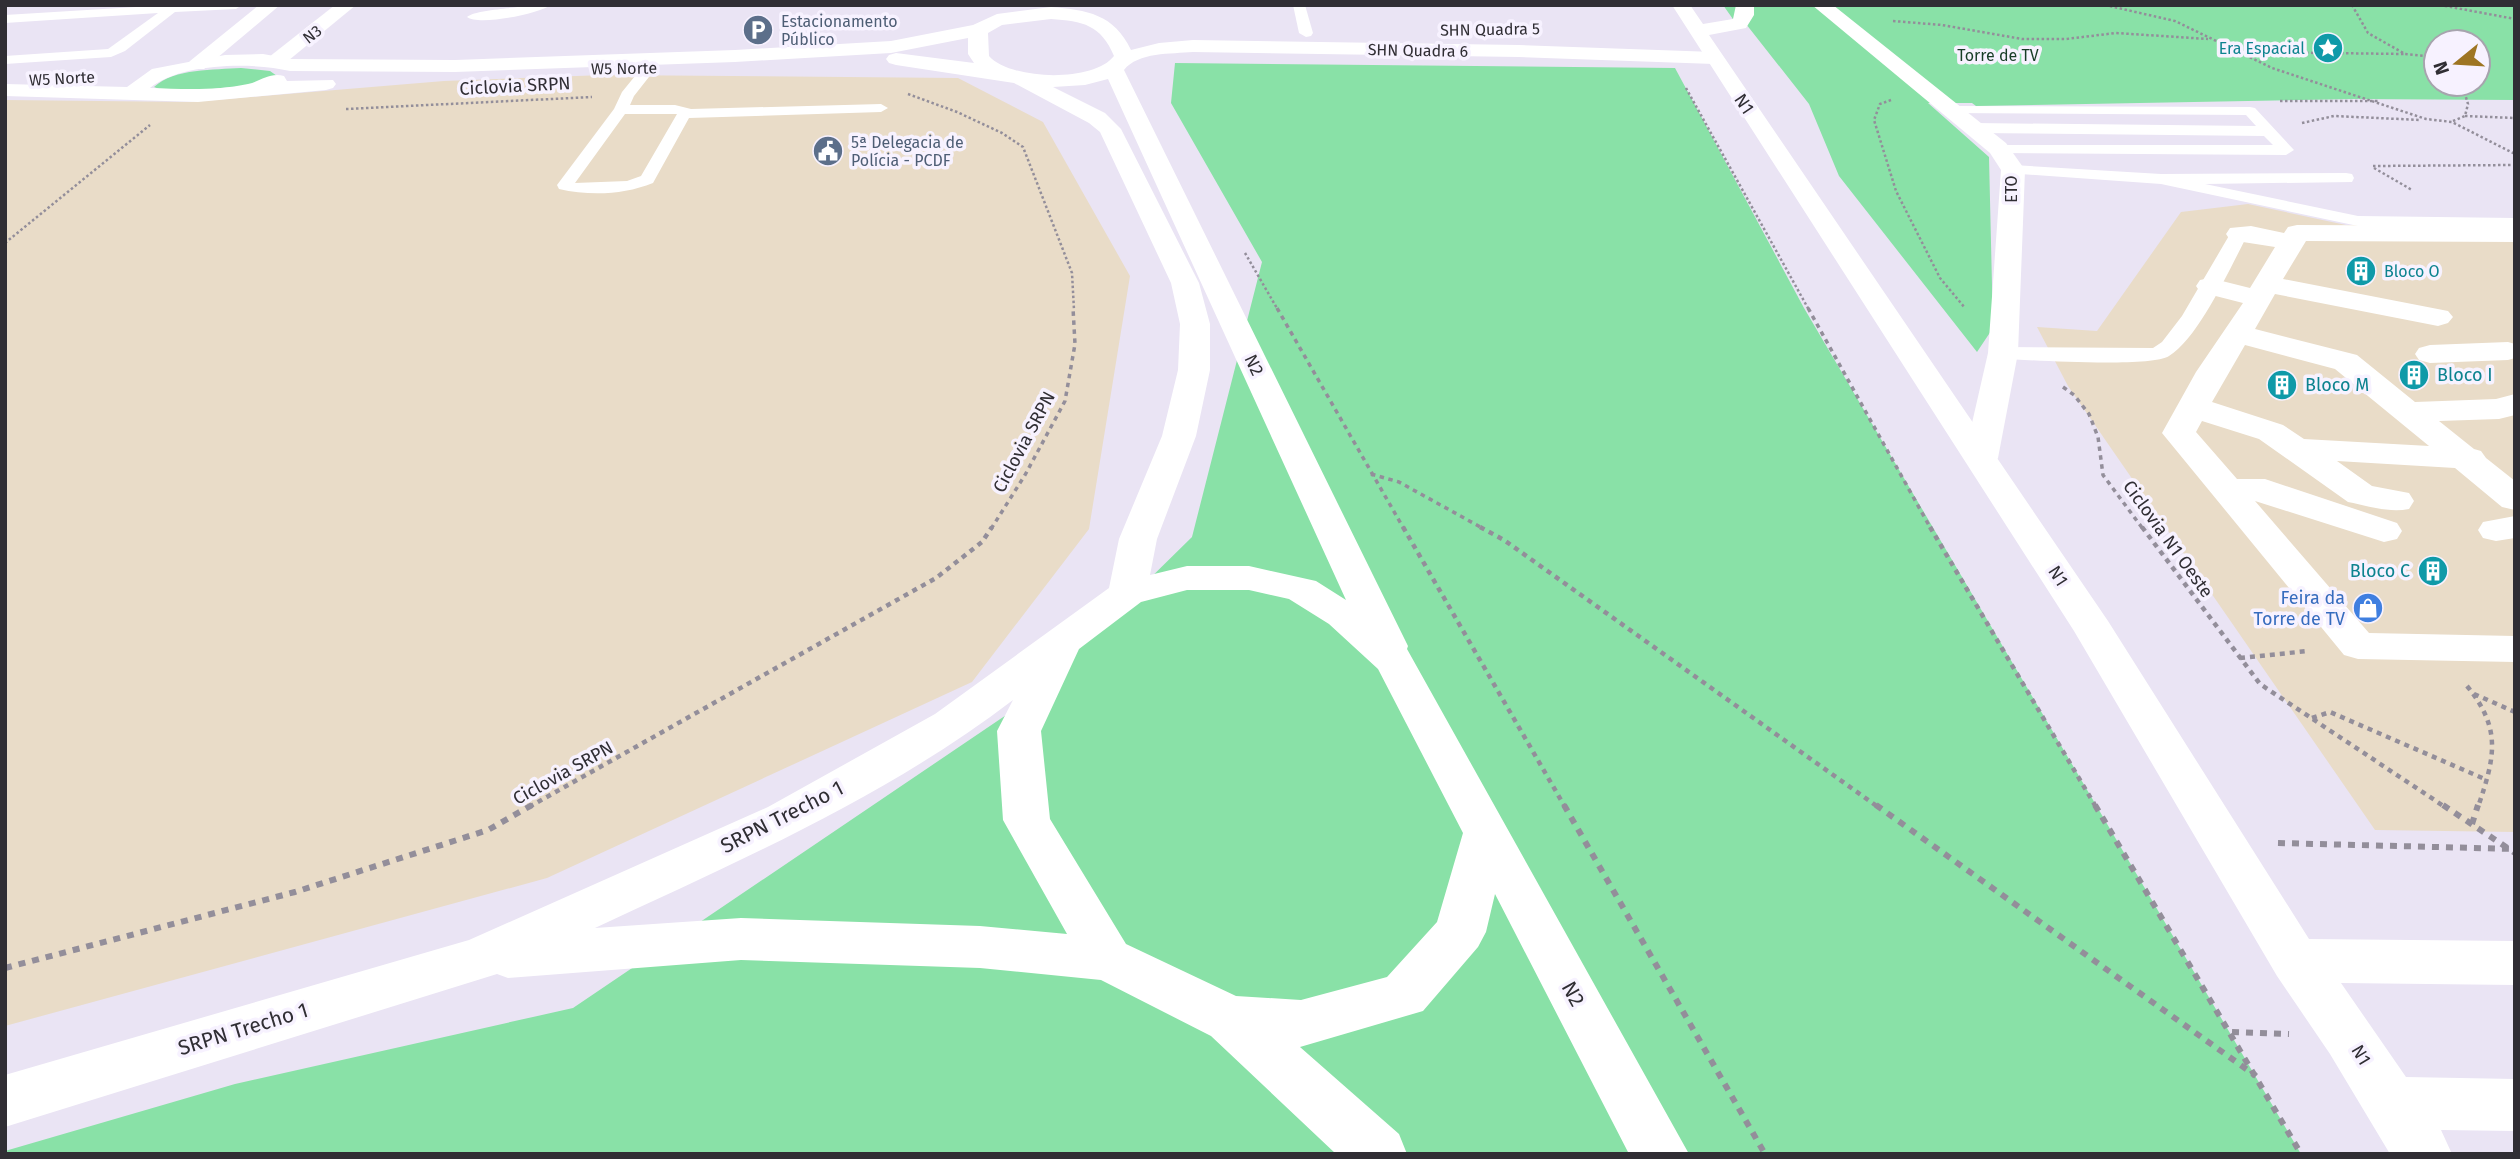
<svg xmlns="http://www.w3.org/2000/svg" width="2520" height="1159" font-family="'Fira Sans',sans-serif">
<rect width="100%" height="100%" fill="#eae4f4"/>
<g fill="#e9dcc8">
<path d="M 604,75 L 958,78 L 1043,122 L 1130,276 L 1089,529 L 972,682 L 547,878 L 5,1026 L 5,100 L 191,102 L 444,81 Z"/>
<path d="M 2248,204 L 2346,225 L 2515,225 L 2515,832 L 2375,830 L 2068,386 L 2037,327 L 2097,331 L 2181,212 Z"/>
</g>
<g fill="#89e1a7" fill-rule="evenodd">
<path d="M 1723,5 L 2515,5 L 2515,100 L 2354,99 L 1976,106 L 1972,103 L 1928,103 L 1989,157 L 1993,328 L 1977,352 L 1839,176 L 1809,104 L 1735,10 L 1735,22 ZM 2436,42 L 2478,42 L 2478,84 L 2436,84 Z"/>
<path d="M 1175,63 L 1675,68 L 1804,308 L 2301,1154 L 5,1154 L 5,1151 L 235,1084 L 573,1008 L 1021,705 L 1192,537 L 1262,262 L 1171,103 Z"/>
<path d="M 241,68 L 270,71 L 277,76 L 263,84 L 170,93 L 154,87 C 175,68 214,70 241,68 Z"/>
</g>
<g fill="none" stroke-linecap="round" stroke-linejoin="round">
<g stroke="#938e9a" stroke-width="2.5" stroke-dasharray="2.5 2.5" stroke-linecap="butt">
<path d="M 2105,5 L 2175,21 L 2272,68 L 2426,119 L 2452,122 L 2515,154"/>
<path d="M 2352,5 L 2368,33 L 2405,54 L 2436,57"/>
<path d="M 2440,5 L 2515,19"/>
<path d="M 1893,21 L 1942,25 L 2022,39 L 2066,39 L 2116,33 L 2208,39"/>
<path d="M 2241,52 L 2405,54"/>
<path d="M 1686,88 L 1809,310"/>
<path d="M 908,94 L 957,112 L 1002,133 L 1023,147 L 1072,273 L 1074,310"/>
<path d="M 1891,100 L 1880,104 L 1874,120 L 1896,191 L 1940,278 L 1965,308"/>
<path d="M 2280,101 L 2378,101"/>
<path d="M 346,109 L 592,97"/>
<path d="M 2465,116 L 2515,118"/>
<path d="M 2453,121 L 2465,116 L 2468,104 L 2462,84"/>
<path d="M 2302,123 L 2334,116 L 2421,120"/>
<path d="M 2373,166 L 2515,165"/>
<path d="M 2374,168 L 2412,190"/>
<path d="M 5,243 L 150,125"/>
<path d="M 1245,253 L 1278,310"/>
</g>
<g stroke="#938e9a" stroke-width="3.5" stroke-dasharray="4.5 4.5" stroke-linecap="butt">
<path d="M 1277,308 L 1404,529"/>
<path d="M 1808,308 L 1931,529"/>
<path d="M 2063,387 L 2074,395 L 2089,414 L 2098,437 L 2103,475 L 2143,529"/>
<path d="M 1371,474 L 1399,482 L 1484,529"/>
<path d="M 991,529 L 1025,475 L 1065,401 L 1075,344 L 1073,308"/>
</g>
<g stroke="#938e9a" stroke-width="4.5" stroke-dasharray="5 5" stroke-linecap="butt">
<path d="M 1403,527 L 1565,807"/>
<path d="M 1480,527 L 1504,540 L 1878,807"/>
<path d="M 1930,527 L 2096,807"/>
<path d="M 2142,527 L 2260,684 L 2445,807"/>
<path d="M 2240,658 L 2308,651"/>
<path d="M 2467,686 C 2502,729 2495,757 2478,807"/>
<path d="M 2474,694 L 2515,712"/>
<path d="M 2312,718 L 2330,712 L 2487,780"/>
<path d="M 529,807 L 936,578 L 982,542 L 992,527"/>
</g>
<g stroke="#938e9a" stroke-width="6" stroke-dasharray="7 7" stroke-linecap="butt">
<path d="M 1564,805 L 1765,1154"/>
<path d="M 1876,805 L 2256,1076"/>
<path d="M 2095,805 L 2301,1154"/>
<path d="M 2443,805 L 2515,853"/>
<path d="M 2472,824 L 2478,805"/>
<path d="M 2278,843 L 2515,849"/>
<path d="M 5,968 L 295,892 L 488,830 L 532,805"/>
<path d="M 2232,1032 L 2289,1034"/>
</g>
<g fill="#fff" fill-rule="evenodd">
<path d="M 169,5 L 242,5 L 236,9 L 175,12 L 125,51 L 111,57 L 5,64 L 5,56 L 108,49 L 158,13 L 5,23 L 5,15 Z"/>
<path d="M 529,5 L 551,5 C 538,14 479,26 467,17 C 477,9 513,9 529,5 Z"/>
<path d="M 1293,5 L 1305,5 L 1313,33 L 1311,36 L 1306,37 L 1299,33 Z"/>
<path d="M 649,64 L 656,68 L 634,96 L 630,105 L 675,105 L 691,109 L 881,104 L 888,108 L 881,112 L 689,118 L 653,183 C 623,195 590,196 559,189 L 557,185 L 614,109 L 622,92 L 644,65 ZM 625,114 L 677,114 L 641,176 L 627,181 L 575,183 Z"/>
<path d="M 1951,106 L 2250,107 L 2255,108 L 2294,150 L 2286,155 L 1998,153 L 1990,148 L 1992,145 L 2273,145 L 2264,136 L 1974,133 L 1966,128 L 1974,123 L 2256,126 L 2246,115 L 1946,113 L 1944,110 Z"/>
<path d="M 2013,165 L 2161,174 L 2346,173 L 2352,174 L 2354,178 L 2352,182 L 2205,184 L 2358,216 L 2515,218 L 2515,228 L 2358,226 L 2161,184 L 2007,173 L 2005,170 L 2007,167 Z"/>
<path d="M 2239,229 L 2248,234 C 2231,266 2199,338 2169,356 C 2149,368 2033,360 2003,359 L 1996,357 L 1993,353 L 1996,349 L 2003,347 L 2153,348 L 2162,342 L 2182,316 L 2230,234 Z"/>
</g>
<g fill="#fff" fill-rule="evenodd">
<path d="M 2297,225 L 2515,226 L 2515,242 L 2306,241 L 2283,279 L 2448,311 L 2453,317 L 2448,323 L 2438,326 L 2275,294 L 2255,329 L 2357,355 L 2415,402 L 2496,399 L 2515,394 L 2515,415 L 2499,419 L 2439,421 L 2474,449 L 2481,451 L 2486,458 L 2515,481 L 2515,510 L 2502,507 L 2455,468 L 2337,461 L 2372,486 L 2409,493 L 2414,501 L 2409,509 C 2389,513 2368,506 2348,502 L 2259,439 L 2202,421 L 2196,432 L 2237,479 L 2265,479 L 2397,523 L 2402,531 L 2397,539 L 2384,542 L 2255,501 L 2369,633 L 2515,636 L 2515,662 L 2358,659 L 2344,655 L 2162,433 L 2196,372 L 2243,303 L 2200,292 L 2196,286 L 2200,280 L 2210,278 L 2250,288 L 2275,247 L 2230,240 L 2226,234 L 2230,228 L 2251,226 L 2284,233 L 2288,227 ZM 2245,345 L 2335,369 L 2429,446 L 2304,439 L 2283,425 L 2212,402 Z"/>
<path d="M 2508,342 L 2515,344 L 2515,358 L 2508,360 L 2430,363 L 2419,360 L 2415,354 L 2419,348 L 2430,345 Z"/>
<path d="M 2515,516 L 2515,538 L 2496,541 L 2483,538 L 2478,530 L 2483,522 Z"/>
</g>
<g fill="#fff" fill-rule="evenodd">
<path d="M 259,5 L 280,5 L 204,69 L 190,69 L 187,65 L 190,61 Z"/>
<path d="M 335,5 L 356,5 L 283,65 L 269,65 L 266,61 L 269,57 Z"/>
<path d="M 1812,5 L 1833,5 L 2006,143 L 2025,170 L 2018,353 L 1998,458 L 1993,465 L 1981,468 L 1969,465 L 1964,458 L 1988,353 L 2001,170 L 1990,153 Z"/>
</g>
<path fill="#fff" fill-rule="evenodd" d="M 1051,7 C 1087,10 1114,14 1131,50 L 1159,43 L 1193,40 L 1519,45 L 1714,52 L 1721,54 L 1724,58 L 1721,62 L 1714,64 L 1519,57 L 1193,52 C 1171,54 1138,52 1124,70 L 1408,646 L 1407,649 L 1689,1154 L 1629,1154 L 1495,894 L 1486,932 L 1478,947 L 1423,1011 L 1300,1047 L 1399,1134 L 1407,1154 L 1336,1154 L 1211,1036 L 1101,980 L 980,968 L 741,960 L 508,978 L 497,974 L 5,1127 L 5,1075 L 469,940 L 768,807 L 935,714 L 1109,588 L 1119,539 L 1162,436 L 1178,370 L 1180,324 L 1171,283 L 1100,132 L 1089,123 L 1014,83 L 896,65 L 889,63 L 886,59 L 889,55 L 896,53 L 974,63 L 968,54 L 968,38 L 891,53 L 735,62 L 455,72 L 290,71 C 252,62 181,63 150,88 C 182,89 216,91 248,84 C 261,81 270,72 284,76 L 287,81 L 333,80 L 336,84 L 333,88 L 326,90 L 198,102 L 5,96 L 5,84 L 127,87 L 152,69 L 225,55 L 263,54 L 291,59 L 455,60 L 735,50 L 891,41 L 973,25 L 997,14 ZM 1051,19 C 1083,21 1101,25 1114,56 C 1093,83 1010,80 989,56 L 988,33 L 1002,25 ZM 1108,79 L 1346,600 L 1316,581 L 1249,566 L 1187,566 L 1150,575 L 1157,539 L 1196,436 L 1210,370 L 1210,324 L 1199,283 L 1121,129 L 1105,113 L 1053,87 L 1085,85 ZM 1187,590 L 1249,590 L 1289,599 L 1329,624 L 1378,669 L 1463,833 L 1437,922 L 1387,977 L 1301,1000 L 1236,996 L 1126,944 L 1050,819 L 1041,731 L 1079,649 L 1141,602 ZM 1013,700 L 997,731 L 1003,820 L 1067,934 L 980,926 L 741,918 L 595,928 C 739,861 886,797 1013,700 Z"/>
<path fill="#fff" fill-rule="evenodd" d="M 1672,5 L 1690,5 L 1703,24 L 1733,19 L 1736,5 L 1754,5 L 1754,15 L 1746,28 L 1709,35 L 2108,621 L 2309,939 L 2515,941 L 2515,985 L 2341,983 L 2406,1077 L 2515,1079 L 2515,1131 L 2441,1130 L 2452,1154 L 2390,1154 L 2330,1054 L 2277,976 L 2074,631 Z"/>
</g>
<defs>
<g id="parking-disc" transform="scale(1.575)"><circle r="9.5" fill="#5c6f8a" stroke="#f7f2ff"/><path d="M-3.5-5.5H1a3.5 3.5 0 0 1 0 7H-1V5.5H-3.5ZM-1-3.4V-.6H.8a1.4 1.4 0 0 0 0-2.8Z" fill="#fff"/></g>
<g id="sight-disc" transform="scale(1.575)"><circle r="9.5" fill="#0f9aa8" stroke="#f7f2ff"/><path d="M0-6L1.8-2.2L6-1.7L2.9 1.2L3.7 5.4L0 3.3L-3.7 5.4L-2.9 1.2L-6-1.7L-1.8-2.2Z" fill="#fff"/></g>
<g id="civic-disc" transform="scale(1.575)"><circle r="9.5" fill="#5c6f8a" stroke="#f7f2ff"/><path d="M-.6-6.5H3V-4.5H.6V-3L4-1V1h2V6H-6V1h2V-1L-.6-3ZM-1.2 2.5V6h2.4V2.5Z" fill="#fff"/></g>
<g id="building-disc" transform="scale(1.575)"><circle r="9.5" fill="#0f9aa8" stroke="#f7f2ff"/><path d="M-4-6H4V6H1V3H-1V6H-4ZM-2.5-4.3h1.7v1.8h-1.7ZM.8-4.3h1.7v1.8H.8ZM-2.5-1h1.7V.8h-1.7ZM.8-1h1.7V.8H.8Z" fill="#fff"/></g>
<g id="shop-disc" transform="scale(1.575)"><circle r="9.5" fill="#3f7fe0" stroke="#f7f2ff"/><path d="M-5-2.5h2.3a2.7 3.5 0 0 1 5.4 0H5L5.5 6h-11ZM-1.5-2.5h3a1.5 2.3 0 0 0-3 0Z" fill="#fff"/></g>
</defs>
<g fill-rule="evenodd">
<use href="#parking-disc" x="758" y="30"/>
<use href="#sight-disc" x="2328" y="48"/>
<use href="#civic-disc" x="828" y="151"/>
<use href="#building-disc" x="2361" y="271"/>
<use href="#building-disc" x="2414" y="375"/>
<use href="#building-disc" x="2282" y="385"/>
<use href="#building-disc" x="2433" y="571"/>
<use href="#shop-disc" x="2368" y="608"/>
</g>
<g text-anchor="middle" stroke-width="7" stroke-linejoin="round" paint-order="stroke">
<g font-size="16" fill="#4e5e75" stroke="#f7f2ff" text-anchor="start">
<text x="781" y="27">Estacionamento<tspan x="781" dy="18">Público</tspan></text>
<text x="851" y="148">5ª Delegacia de<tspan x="851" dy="18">Polícia - PCDF</tspan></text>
</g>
<g font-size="16" fill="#302e34" stroke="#f7f2ff">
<text transform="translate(1490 29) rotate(-1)" y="6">SHN Quadra 5</text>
<text transform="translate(312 34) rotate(-38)" y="6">N3</text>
<text transform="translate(1418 50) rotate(1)" y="6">SHN Quadra 6</text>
<text transform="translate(624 68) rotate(-1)" y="6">W5 Norte</text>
<text transform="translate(62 78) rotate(-3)" y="6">W5 Norte</text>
<text transform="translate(2011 189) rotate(-90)" y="6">ETO</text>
</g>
<g font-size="16" fill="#0d838f" stroke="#f7f2ff" text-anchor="end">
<text x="2305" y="54">Era Espacial</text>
<text x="2384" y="277" text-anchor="start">Bloco O</text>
</g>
<g font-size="16" fill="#173d26" stroke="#f7f2ff">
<text x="1998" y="61">Torre de TV</text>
</g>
<g font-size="18" fill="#302e34" stroke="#f7f2ff">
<text transform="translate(515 86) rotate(-3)" y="6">Ciclovia SRPN</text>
<text transform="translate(1744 104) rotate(56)" y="6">N1</text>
<text transform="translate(1254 365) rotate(65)" y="6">N2</text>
<text transform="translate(1024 442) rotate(-62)" y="6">Ciclovia SRPN</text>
<text transform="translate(2168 539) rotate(54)" y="6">Ciclovia N1 Oeste</text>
<text transform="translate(2058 576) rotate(57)" y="6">N1</text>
<text transform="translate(563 773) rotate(-29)" y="6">Ciclovia SRPN</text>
<text transform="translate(2361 1055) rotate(59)" y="6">N1</text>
</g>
<g font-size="18" fill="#0d838f" stroke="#f7f2ff" text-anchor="start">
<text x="2437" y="381">Bloco I</text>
<text x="2305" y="391">Bloco M</text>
<text x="2410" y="577" text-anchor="end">Bloco C</text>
</g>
<g font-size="18" fill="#366cbe" stroke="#f7f2ff" text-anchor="end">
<text x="2345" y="604">Feira da<tspan x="2345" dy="21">Torre de TV</tspan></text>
</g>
<g font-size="21" fill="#302e34" stroke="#f7f2ff">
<text transform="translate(782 817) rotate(-27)" y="7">SRPN Trecho 1</text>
<text transform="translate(1573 994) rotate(61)" y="7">N2</text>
<text transform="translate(243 1029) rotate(-17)" y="7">SRPN Trecho 1</text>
</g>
</g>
<rect width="2520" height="1159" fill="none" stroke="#302e34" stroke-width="14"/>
<g transform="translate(2457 63) rotate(252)"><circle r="33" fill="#f7f2ff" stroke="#a7a4ae" stroke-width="2"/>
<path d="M0-5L12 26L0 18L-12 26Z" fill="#9e7523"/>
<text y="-10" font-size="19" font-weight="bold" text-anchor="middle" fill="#302e34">N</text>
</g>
</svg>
